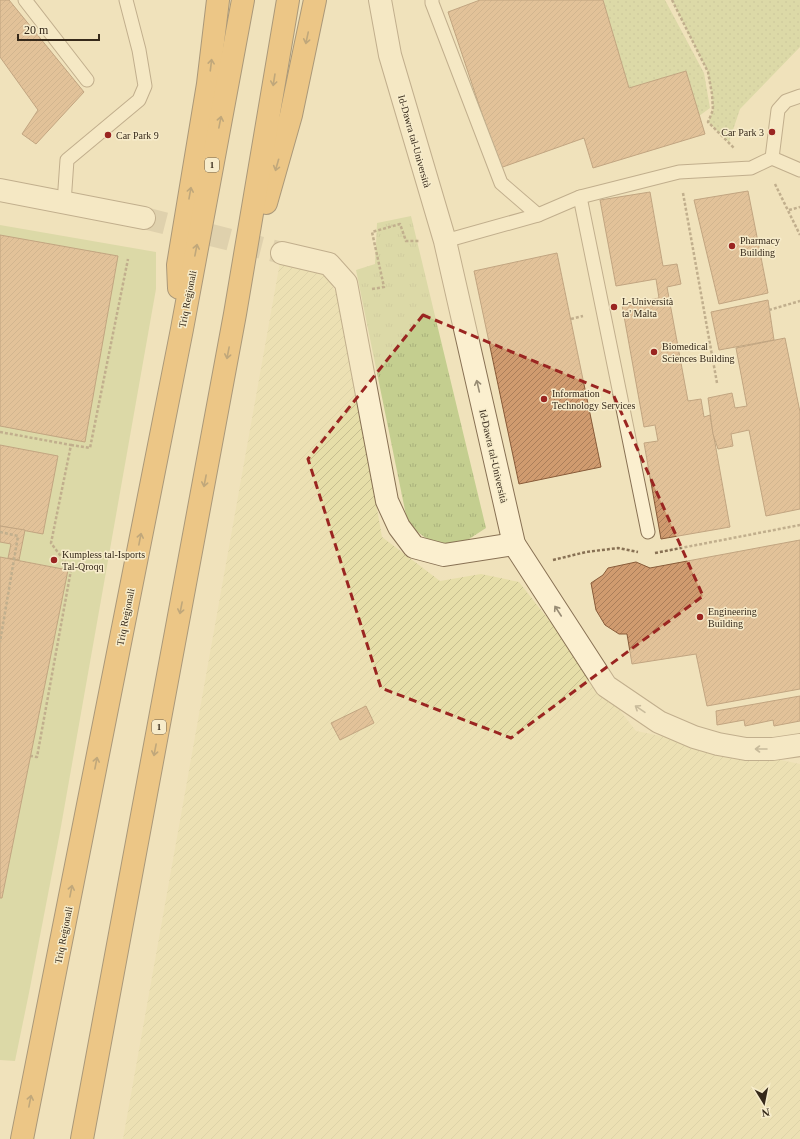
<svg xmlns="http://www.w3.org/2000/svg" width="800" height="1139" font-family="Georgia,serif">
<defs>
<pattern id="farmland-furrows" width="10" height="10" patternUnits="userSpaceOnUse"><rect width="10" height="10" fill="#e6dea8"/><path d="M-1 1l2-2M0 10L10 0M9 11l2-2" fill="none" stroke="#c6be90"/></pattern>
<pattern id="grass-dots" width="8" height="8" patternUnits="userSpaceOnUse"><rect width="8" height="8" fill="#c4ce8f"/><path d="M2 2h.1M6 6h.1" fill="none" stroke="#a9b17b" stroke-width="1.8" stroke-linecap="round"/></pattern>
<pattern id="park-tufts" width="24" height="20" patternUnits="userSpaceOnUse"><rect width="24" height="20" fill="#c4ce8f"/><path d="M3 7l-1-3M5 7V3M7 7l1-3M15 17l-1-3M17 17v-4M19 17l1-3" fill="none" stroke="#a9b17b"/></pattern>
<pattern id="building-hatch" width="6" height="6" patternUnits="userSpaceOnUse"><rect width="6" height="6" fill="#d09b6f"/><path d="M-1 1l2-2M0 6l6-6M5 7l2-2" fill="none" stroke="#aa7e5a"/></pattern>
</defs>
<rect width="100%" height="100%" fill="#f0e2bb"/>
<path fill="url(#farmland-furrows)" d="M 280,262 L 323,272 L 340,298 L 382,537 L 440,581 L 481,574 L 519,582 L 636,731 L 800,764 L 800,1139 L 123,1139 Z"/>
<g fill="url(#grass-dots)">
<path d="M 604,0 L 665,0 L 704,73 L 710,108 L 699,116 L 686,71 L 629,88 L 603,2 Z"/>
<path d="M 672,0 L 800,0 L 800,47 L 740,109 L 729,142 L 708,122 L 713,110 L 712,94 L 708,72 Z"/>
</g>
<path fill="url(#park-tufts)" d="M 411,216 L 486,528 L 469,539 L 451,546 L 430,541 L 408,525 L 356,270 L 375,264 L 377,223 Z"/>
<path fill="#c4ce8f" d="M 0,225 L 156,252 L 156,289 L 60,832 L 29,993 L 15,1061 L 0,1060 Z"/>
<g fill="url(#building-hatch)" stroke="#885b39">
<path d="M 0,0 L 9,0 L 84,92 L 36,144 L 22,134 L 38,110 L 0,57 Z"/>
<path d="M 480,0 L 603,0 L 629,88 L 686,71 L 705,134 L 593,168 L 584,138 L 500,168 L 448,12 Z"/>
<path d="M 748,191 L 768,293 L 719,304 L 694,200 Z"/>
<path d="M 650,192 L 663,266 L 677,264 L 681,284 L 667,287 L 688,401 L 701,399 L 704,417 L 710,415 L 730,527 L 661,539 L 644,443 L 658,441 L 655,425 L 644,427 L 622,305 L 659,298 L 656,279 L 616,286 L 600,200 Z"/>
<path d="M 0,235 L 118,256 L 85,442 L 0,426 Z"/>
<path d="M 557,253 L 601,467 L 519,484 L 474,271 Z"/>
<path d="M 768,300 L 774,340 L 719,350 L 711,312 Z"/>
<path d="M 785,338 L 800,412 L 800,509 L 766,516 L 749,430 L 731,434 L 733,446 L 718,449 L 713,434 L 708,398 L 732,393 L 735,408 L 747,406 L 736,348 Z"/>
<path d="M 0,445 L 58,456 L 43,534 L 0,526 Z"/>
<path d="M 0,526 L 25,530 L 19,560 L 8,558 L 11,544 L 0,542 Z"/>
<path d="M 800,540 L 800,689 L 707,706 L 696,654 L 632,664 L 627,634 L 619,634 L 605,625 L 596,610 L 591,583 L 603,575 L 608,568 L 636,562 L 650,568 Z"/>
<path d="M 0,557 L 68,570 L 2,898 L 0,898 Z"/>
<path d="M 800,696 L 800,721 L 774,726 L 773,720 L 745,726 L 744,720 L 717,725 L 716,711 Z"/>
<path d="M 366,706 L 374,723 L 340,740 L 331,723 Z"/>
</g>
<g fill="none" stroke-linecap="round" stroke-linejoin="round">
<path stroke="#cbbd9b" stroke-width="22" stroke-dasharray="22 11" stroke-linecap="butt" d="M 144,218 L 282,253"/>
<g stroke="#887154" stroke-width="15">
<g id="lane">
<path d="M 25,0 L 87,80"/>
<path d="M 432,0 L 432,3 L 501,183 L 538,215"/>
<path d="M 772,158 L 778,110 L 786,101 L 800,96"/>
<path d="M 580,197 L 648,532"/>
<path d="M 64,203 L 67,160 L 139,100 L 145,86 L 139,50 L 126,0"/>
<path d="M 445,241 L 538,215 L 580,197 L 679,172 L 751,168 L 772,158 L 800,170"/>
</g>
</g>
<g stroke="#887154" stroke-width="24">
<g id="street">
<path d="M 380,0 L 390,55 L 445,241 L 514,544 L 606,686 L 659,722 L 694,737 L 718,744 L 746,749 L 773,749 L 800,745"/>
<path d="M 0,190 L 144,218"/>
<path d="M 282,253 L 329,264 L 346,283 L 387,501 L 399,527 L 414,547 L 444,555 L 514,544"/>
</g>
</g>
<g stroke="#553f29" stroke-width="24">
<g id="highway">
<path d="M 266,203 L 291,115 L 315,0"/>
<path d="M 179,288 L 178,265 L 208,84 L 218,0"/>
<path d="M 22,1139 L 182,329 L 243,0"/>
<path d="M 82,1139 L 235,314 L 288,0"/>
</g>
</g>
<g stroke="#887154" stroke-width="2.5" stroke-dasharray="3 2" stroke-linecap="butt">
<path d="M 672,0 L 708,72 L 712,94 L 713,110 L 708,122 L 734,148"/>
<path d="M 775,184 L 800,235"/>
<path d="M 683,193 L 717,383"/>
<path d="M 789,210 L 800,207"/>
<path d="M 372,289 L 384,287 L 372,232 L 400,224 L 406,241 L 420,241"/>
<path d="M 769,310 L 800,301"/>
<path d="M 571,319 L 583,316"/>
<path d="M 0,432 L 71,445 L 51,543 L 71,570 L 37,757 L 31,756"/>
<path d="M 71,445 L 90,448 L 128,259"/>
<path d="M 0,532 L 18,536 L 0,642"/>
<path d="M 655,553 L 800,525"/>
<path d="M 553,560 L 586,552 L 618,548 L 638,552"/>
</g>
<use href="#lane" stroke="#fbefcf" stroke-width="13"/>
<use href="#street" stroke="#fbefcf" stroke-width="22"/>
<use href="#highway" stroke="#e6a545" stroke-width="22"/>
</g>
<defs><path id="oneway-shaft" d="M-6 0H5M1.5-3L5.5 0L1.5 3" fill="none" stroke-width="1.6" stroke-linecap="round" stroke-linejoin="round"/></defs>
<g stroke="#85612d">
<use href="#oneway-shaft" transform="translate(307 38) rotate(102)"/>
<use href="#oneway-shaft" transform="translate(211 65) rotate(-83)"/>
<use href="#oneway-shaft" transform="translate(274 80) rotate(99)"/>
<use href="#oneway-shaft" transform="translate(220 122) rotate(-79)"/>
<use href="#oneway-shaft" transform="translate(277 165) rotate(106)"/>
<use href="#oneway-shaft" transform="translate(190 193) rotate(-80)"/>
<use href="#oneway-shaft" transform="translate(196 250) rotate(-79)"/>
<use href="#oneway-shaft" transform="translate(228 353) rotate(101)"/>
<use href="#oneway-shaft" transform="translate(205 481) rotate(101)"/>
<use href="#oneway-shaft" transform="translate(140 539) rotate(-79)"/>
<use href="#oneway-shaft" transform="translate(181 608) rotate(101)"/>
<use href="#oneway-shaft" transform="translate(155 750) rotate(101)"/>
<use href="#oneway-shaft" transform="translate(96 763) rotate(-79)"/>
<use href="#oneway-shaft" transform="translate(71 891) rotate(-79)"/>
<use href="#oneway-shaft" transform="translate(30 1101) rotate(-79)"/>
</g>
<g stroke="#988c74">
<use href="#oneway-shaft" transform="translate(478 386) rotate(-103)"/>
<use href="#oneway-shaft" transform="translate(558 611) rotate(-123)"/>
<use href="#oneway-shaft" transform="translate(640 709) rotate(-146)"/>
<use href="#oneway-shaft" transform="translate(761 749) rotate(180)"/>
</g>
<path d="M0 0H800V1139H0ZM 423,315 L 613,394 L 703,596 L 511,738 L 381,688 L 308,459 Z" fill="#f0e2bb" fill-opacity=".55" fill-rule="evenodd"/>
<path fill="none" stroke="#9a2521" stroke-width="3" stroke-dasharray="8 5" stroke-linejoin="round" d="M 423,315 L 613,394 L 703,596 L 511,738 L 381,688 L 308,459 Z"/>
<g fill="#9a2521" stroke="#f7eccb" stroke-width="1.5">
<circle cx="772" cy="132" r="4"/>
<circle cx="108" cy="135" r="4"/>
<circle cx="732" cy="246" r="4"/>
<circle cx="614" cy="307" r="4"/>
<circle cx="654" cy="352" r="4"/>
<circle cx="544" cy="399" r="4"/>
<circle cx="54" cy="560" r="4"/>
<circle cx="700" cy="617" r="4"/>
</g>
<g text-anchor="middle" stroke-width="3" stroke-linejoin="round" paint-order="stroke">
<g fill="#f7eccb" stroke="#70644f" stroke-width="1">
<rect x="205" y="158" width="14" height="14" rx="3"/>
<rect x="152" y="720" width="14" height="14" rx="3"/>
</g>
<g font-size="9" font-weight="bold" fill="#36291a">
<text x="212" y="168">1</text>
<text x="159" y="730">1</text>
</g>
<g font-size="10" fill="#36291a" stroke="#f7eccb" text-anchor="start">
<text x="764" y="136" text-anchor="end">Car Park 3</text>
<text x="116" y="139">Car Park 9</text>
<text x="740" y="244">Pharmacy<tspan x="740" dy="12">Building</tspan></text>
<text x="622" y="305">L-Università<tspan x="622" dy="12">ta' Malta</tspan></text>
<text x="662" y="350">Biomedical<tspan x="662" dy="12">Sciences Building</tspan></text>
<text x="552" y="397">Information<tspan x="552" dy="12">Technology Services</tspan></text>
<text x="62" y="558">Kumpless tal-Isports<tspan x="62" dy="12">Tal-Qroqq</tspan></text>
<text x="708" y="615">Engineering<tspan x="708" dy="12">Building</tspan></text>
</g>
<g font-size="10" fill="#36291a" stroke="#f7eccb">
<text transform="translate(415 141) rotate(74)" y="4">Id-Dawra tal-Università</text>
<text transform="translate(187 299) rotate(-79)" y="4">Triq Reġjonali</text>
<text transform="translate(494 456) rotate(77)" y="4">Id-Dawra tal-Università</text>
<text transform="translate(125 617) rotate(-79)" y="4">Triq Reġjonali</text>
<text transform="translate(63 935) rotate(-79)" y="4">Triq Reġjonali</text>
</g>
</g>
<g transform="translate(764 1103) rotate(170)" stroke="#f7eccb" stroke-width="3" paint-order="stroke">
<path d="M0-3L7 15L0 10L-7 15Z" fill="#36291a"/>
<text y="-6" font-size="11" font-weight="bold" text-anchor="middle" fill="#36291a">N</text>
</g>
<path d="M18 34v6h81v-6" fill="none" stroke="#36291a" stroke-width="2"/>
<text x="24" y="34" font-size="12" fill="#36291a" stroke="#f7eccb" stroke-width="3" paint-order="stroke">20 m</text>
</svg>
